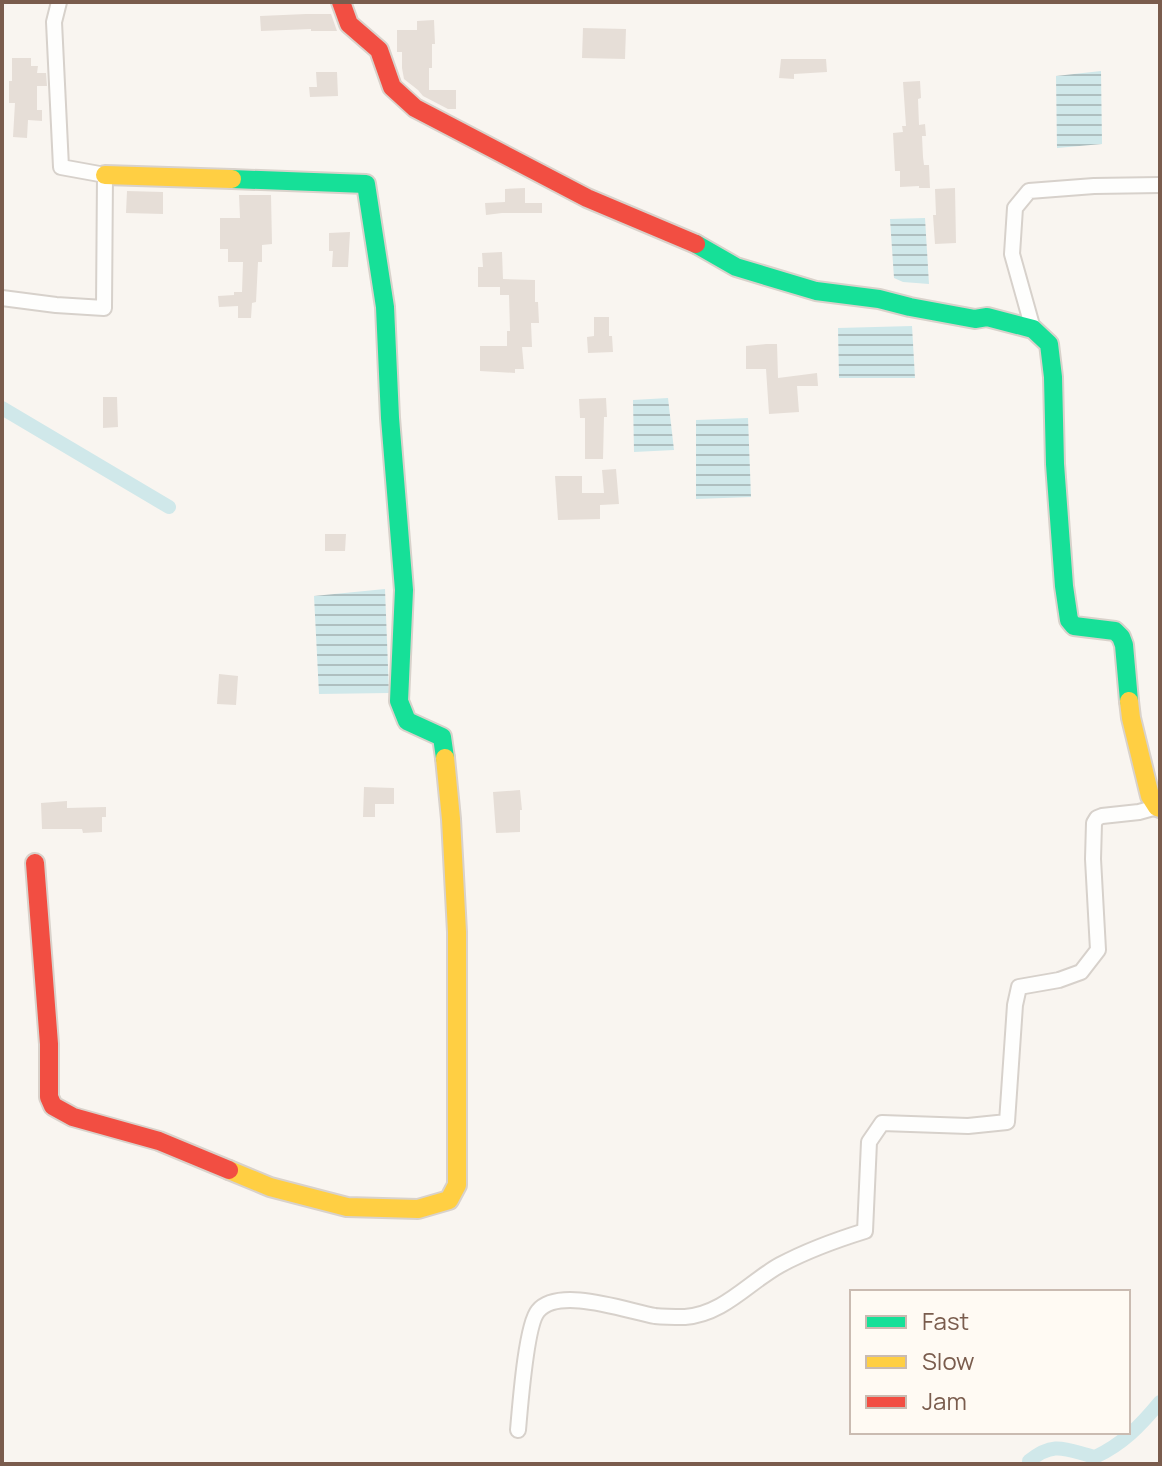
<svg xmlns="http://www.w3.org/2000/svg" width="1162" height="1466" font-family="Manrope,sans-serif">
<defs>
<pattern id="water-rules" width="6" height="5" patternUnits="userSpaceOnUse" patternTransform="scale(2)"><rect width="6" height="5" fill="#d0e8ea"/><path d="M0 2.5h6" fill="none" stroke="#aebfc0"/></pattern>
</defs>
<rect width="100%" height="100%" fill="#f9f5f0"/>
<g fill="url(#water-rules)">
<path d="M 1101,71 L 1102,144 L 1057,148 L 1056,76 Z"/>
<path d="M 925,218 L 929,284 L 903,282 L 894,278 L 890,219 Z"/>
<path d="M 912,326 L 915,378 L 839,378 L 838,328 Z"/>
<path d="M 668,398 L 674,450 L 634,452 L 633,400 Z"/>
<path d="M 748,418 L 751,497 L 696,499 L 696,420 Z"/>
<path d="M 385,589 L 389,693 L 319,694 L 314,596 Z"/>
</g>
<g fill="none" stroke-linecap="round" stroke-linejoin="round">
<g stroke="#d0e8ea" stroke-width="14">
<path d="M 2,408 L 169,507"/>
<path d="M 1029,1464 L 1029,1461 C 1055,1440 1066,1450 1095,1457 C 1123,1444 1141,1425 1160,1402"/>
</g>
</g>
<g fill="#e6ded7">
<path d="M 306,14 L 331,14 L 337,31 L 311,31 L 311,29 L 261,31 L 260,16 Z"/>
<path d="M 434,20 L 435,44 L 432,44 L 432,68 L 429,68 L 429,90 L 456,90 L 456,109 L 448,109 L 423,96 L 418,90 L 404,79 L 402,68 L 402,52 L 397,52 L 397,30 L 417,30 L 417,21 Z"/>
<path d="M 583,28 L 626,29 L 625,59 L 582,58 Z"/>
<path d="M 12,58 L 31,58 L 31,66 L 38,66 L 37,73 L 46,73 L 47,86 L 37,86 L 37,110 L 42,110 L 42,121 L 28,120 L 27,138 L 13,137 L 15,103 L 9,103 L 9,81 L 12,81 Z"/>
<path d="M 781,59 L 826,59 L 827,72 L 794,74 L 794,79 L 779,78 Z"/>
<path d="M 316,72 L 337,72 L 338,96 L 310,97 L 309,87 L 317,87 Z"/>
<path d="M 920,81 L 921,98 L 918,99 L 919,125 L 925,124 L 926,136 L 922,136 L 923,157 L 924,165 L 929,165 L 930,188 L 919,188 L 919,186 L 900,187 L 900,171 L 895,171 L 893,133 L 903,132 L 902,126 L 906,126 L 903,82 Z"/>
<path d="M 525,188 L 525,203 L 542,203 L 542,213 L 502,213 L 486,215 L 485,203 L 505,202 L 505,189 Z"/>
<path d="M 955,188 L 956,243 L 935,244 L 933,215 L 936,215 L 935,189 Z"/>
<path d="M 127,191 L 163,192 L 163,214 L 126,213 Z"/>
<path d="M 239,195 L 271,195 L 272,244 L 262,245 L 262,262 L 258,262 L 256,302 L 252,303 L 251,318 L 238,318 L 238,306 L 219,307 L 218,296 L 234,295 L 234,292 L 242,292 L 243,262 L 228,262 L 228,249 L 220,249 L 220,218 L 240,218 Z"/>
<path d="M 350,232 L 348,267 L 332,267 L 333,251 L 329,251 L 329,233 Z"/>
<path d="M 502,252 L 503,279 L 535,280 L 535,302 L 538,302 L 539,323 L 531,323 L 532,347 L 522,347 L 524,369 L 515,369 L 515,373 L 480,371 L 480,346 L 507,346 L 507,331 L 510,331 L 509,295 L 500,295 L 500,287 L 478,287 L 478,267 L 483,267 L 482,253 Z"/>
<path d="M 594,317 L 609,317 L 609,336 L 612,336 L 613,352 L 588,353 L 587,337 L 594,336 Z"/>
<path d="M 766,344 L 777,344 L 778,378 L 817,373 L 818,386 L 797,386 L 799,412 L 769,414 L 766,369 L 746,369 L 746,346 Z"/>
<path d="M 103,397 L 117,397 L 118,427 L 103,428 Z"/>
<path d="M 606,398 L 607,417 L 604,417 L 603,459 L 585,459 L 585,418 L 580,418 L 579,399 Z"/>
<path d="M 616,469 L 619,504 L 600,505 L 600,519 L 558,520 L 555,476 L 582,476 L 582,493 L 604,493 L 602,470 Z"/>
<path d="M 325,534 L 346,534 L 345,551 L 325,551 Z"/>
<path d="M 219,674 L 238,676 L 236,705 L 217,704 Z"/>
<path d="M 364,787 L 394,788 L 394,804 L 375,804 L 375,817 L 363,817 Z"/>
<path d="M 520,790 L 522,810 L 520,810 L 520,832 L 496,833 L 493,792 Z"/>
<path d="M 67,801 L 67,808 L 106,807 L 106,817 L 102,817 L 102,832 L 83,833 L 82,829 L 42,829 L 41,803 Z"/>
</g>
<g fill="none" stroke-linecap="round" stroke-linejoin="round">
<g stroke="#d7d1cb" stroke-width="18">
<g id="street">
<path d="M 2,298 L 56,305 L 104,308 L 105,175 L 61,167 L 54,22 L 59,2"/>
<path d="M 1033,329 L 1012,254 L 1015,208 L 1029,191 L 1094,186 L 1160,185"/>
<path d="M 518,1430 C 520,1408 526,1325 538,1311 C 559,1286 627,1311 655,1316 C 665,1317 675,1317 685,1317 C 724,1314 749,1282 780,1265 C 808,1250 836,1240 865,1231 L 869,1142 L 882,1123 L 968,1126 L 1007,1122 L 1015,1005 L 1019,987 L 1059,980 L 1081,972 L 1098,950 L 1093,859 L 1094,823 L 1097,818 L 1102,816 L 1139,812 L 1157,807"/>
</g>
</g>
<g stroke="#d9d2cb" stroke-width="22">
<g id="fast">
<path d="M 232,179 L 366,184 L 385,307 L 390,418 L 404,590 L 399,701 L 407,721 L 442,737 L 445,758"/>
<path d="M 696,244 L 736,267 L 816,291 L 879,299 L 910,307 L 975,319 L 987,317 L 1033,329 L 1049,344 L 1053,377 L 1055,464 L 1064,586 L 1069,620 L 1074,626 L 1115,631 L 1121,637 L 1124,645 L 1129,701"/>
</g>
</g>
<g stroke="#d9d2cb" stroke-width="22">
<g id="slow">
<path d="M 105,175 L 232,179"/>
<path d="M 1129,701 L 1131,718 L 1150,796 L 1157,807 L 1160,808"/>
<path d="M 229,1170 L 270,1187 L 347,1207 L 418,1209 L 449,1200 L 457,1185 L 457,932 L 451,819 L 445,758"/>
</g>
</g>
<g stroke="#d9d2cb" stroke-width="22">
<g id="jam">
<path d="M 341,2 L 349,24 L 379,50 L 392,87 L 415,108 L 587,198 L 696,244"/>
<path d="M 35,863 L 49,1044 L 49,1097 L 53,1106 L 73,1117 L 159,1141 L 229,1170"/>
</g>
</g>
<use href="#street" stroke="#fefefd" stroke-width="14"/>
<use href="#fast" stroke="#16e098" stroke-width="18"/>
<use href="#slow" stroke="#ffcf43" stroke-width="18"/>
<use href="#jam" stroke="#f24e42" stroke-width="18"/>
</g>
<rect width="1162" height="1466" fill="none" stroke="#7a5c4d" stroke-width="8"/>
<rect x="850" y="1290" width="280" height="144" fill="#fffaf3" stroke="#cabbb1" stroke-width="2"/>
<rect x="866" y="1316" width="40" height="12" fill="#16e098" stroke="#cabbb1" stroke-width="2"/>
<text x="922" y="1330" font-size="24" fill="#7a5c4d">Fast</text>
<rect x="866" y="1356" width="40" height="12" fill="#ffcf43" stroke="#cabbb1" stroke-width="2"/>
<text x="922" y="1370" font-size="24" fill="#7a5c4d">Slow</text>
<rect x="866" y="1396" width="40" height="12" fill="#f24e42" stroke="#cabbb1" stroke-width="2"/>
<text x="922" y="1410" font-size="24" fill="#7a5c4d">Jam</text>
</svg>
